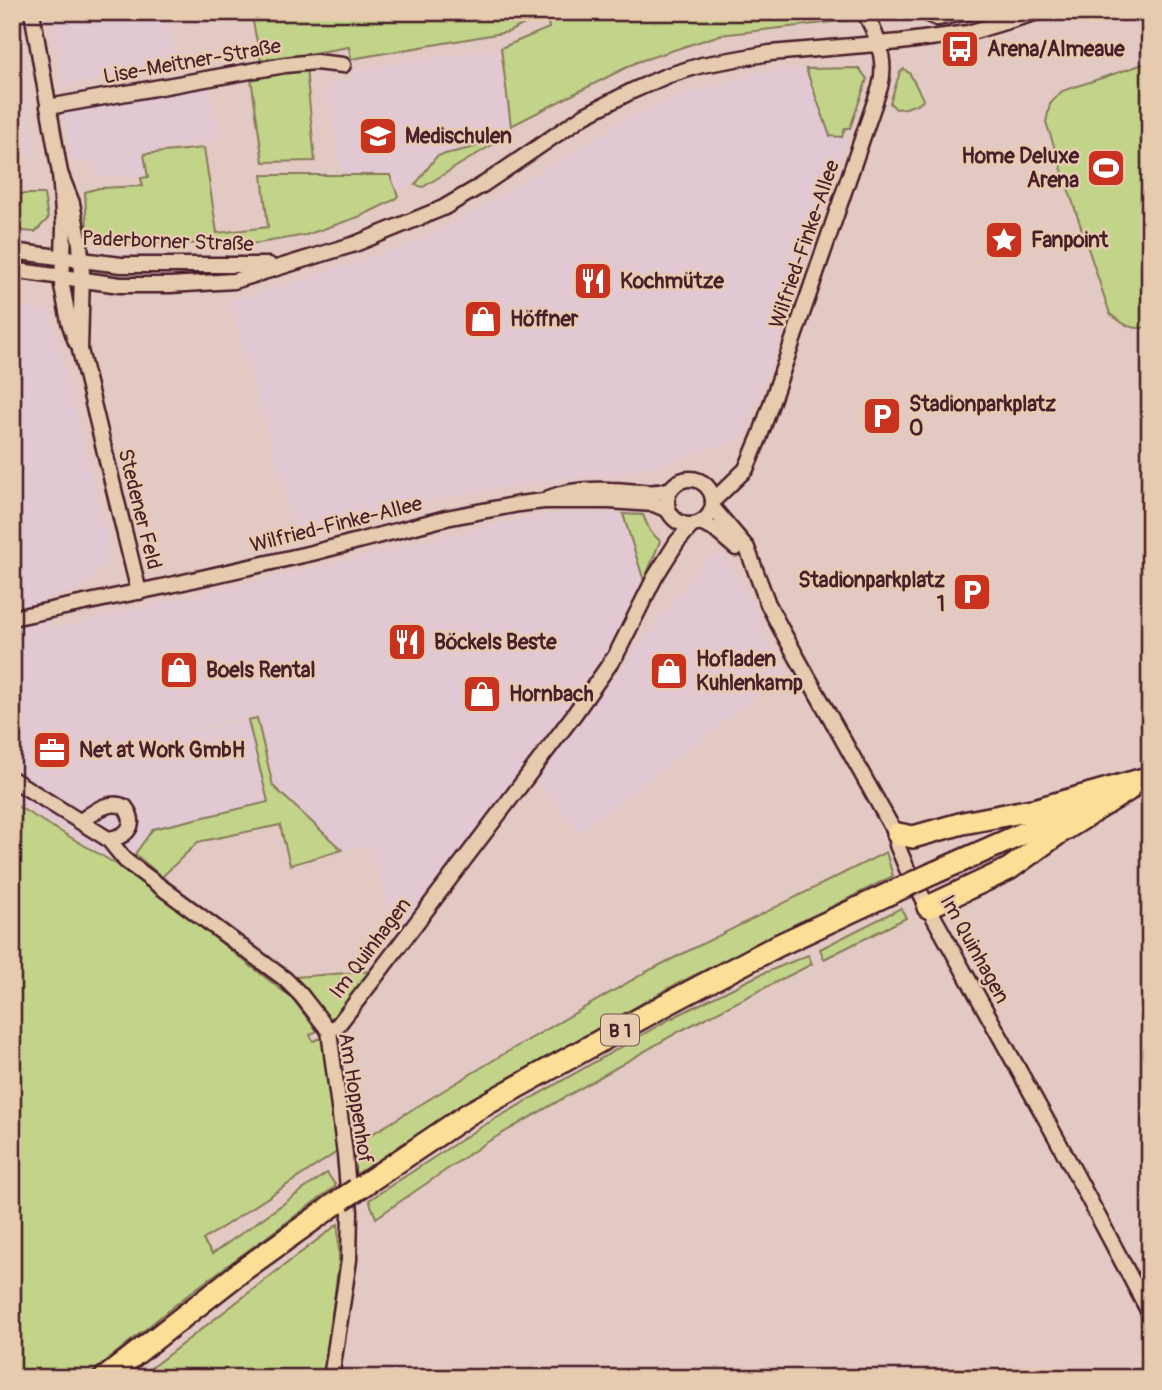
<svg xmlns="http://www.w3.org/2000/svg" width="1162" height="1390" font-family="Pangolin,sans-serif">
<rect width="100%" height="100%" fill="#e3c9c3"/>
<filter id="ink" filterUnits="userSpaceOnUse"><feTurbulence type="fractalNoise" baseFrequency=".0143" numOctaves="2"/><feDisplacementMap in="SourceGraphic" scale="14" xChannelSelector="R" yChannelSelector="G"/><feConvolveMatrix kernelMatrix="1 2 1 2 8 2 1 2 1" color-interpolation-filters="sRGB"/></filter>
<g filter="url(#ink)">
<g fill="#e1c8d2">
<path d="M 51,12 L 167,12 L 177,66 L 64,85 Z"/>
<path d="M 12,35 L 36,155 L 12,155 Z"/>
<path d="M 499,48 L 510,127 L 474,146 L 435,155 L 411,186 L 347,202 L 326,85 L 353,79 L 353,70 Z"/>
<path d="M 782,69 L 806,69 L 830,135 L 847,139 L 781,336 L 744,434 L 725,444 L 620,476 L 560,479 L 457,495 L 297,533 L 230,303 L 231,300 L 287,285 L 422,240 L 486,204 L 628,118 L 667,101 L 752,75 Z"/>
<path d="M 210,87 L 220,138 L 144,153 L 146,176 L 96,177 L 93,163 L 72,160 L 64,112 Z"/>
<path d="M 12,306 L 50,310 L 107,537 L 108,563 L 79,590 L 45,599 L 52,629 L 521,519 L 566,512 L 623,514 L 644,581 L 629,620 L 615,650 L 397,937 L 370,845 L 344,850 L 275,786 L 257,714 L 83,755 L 248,719 L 267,801 L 153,829 L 136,851 L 107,856 L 12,798 Z"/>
<path d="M 709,556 L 725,556 L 760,617 L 760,630 L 788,673 L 579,833 L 535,777 Z"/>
</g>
<g fill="#c1d489" stroke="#867a5a" stroke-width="2">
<path d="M 251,12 L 527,12 L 529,22 L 508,32 L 351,59 L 349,47 L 261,62 Z"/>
<path d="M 546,12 L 846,12 L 851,20 L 720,35 L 637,62 L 511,126 L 501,48 L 549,28 Z"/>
<path d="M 1150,62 L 1150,326 C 1133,332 1123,324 1110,314 L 1046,122 L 1050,104 L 1062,91 Z"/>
<path d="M 306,68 L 315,161 L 263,162 L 251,78 Z"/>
<path d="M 859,68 L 867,79 L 850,128 L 845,128 L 842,137 L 830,136 L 806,69 Z"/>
<path d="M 904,69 L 910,74 L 923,99 L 922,102 L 906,108 L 896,109 L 890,103 L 900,72 Z"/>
<path d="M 501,131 L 500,140 L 423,187 L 415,185 L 437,156 L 475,147 Z"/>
<path d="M 204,148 L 217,233 L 268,227 L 262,175 L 390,175 L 398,196 L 394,200 L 361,216 L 306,235 L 259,243 L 219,244 L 112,242 L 87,229 L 85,192 L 99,188 L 143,186 L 141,178 L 148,177 L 144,154 Z"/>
<path d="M 12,194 L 44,194 L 48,219 L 35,232 L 12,230 Z"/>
<path d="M 623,514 L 643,515 L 650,531 L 660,541 L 644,581 Z"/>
<path d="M 257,718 L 273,786 L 342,850 L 290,865 L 280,825 L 198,842 L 162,877 L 135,854 L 153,829 L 268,802 L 248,720 Z"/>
<path d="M 12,803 L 121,867 L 171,904 L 292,998 L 317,1031 L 310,1035 L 313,1041 L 321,1038 L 326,1051 L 337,1152 L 203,1240 L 212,1254 L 327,1173 L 336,1186 L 190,1293 L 85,1378 L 29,1378 L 12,1365 Z"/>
<path d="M 886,852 L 893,876 L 667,989 L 474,1100 L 353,1176 L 349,1148 L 502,1055 L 648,971 Z"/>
<path d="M 901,908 L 906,918 L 824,959 L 820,949 Z"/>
<path d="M 808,955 L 812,964 L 680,1031 L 484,1144 L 376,1218 L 369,1200 L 476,1130 L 670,1019 L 757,976 Z"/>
<path d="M 372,971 L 335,1018 L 326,1017 L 307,989 L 294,977 Z"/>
<path d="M 338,1224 L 339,1261 L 324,1378 L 138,1378 Z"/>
</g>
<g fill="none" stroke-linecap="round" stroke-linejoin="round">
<g stroke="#4a1f2b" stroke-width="19">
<g id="minor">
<path d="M 32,12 L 60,173 L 64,227 L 62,286 L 69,322 L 76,342"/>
<path d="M 923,12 L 937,18 L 969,12"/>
<path d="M 48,107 L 285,65 L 315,62 L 343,65"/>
<path d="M 60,173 L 72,203 L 80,244 L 82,273 L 80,350 L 139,592"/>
<path d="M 12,251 L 121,265 L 269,265"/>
<path d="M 12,270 L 120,285 L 170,285 L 234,281 L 355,244 L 443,208 L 484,184 L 585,115 L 632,91 L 666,76 L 702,65 L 770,53 L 900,42 L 968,33 L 1038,12"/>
<circle cx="690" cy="502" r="23"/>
<path d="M 549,498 C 568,490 589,489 610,490 C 631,490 651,496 671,489"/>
<path d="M 713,501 L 746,469 L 760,436 L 880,87 C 887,62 877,34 864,12"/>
<path d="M 713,508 L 747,548 L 768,604 L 781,629 L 890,824 L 898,834 L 897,845 L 907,869 L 1058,1141 L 1150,1314"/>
<path d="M 700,523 L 714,529 L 736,548"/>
<path d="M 12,618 L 166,586 L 312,553 L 446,518 L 519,504 L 544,501 L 609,501 L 654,504 L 668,510"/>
<path d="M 12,779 L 108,839 C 128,837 138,824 125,807 C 109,799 94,812 81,821"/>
<path d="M 108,839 L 126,861 L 285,979 L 301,995 L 329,1031 L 345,1154 L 350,1212 L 349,1260 L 331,1378"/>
<path d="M 329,1031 L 338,1025 L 370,984 L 573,716 L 616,655 L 655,577 L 677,542 L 692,525"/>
</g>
</g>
<g stroke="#4a1f2b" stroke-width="26">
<g id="highway">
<path d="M 898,834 L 913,837 L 963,823 L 1037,809 L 1147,778"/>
<path d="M 934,873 L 1076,810"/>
<path d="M 928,907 L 1009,869 L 1059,833 L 1128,790"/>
<path d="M 356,1190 L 470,1113 L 665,1005 L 777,946 L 895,891"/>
<path d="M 105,1378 L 243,1270 L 342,1199"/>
</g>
</g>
<use href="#minor" stroke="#e6cbae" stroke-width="14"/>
<use href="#highway" stroke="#fcde96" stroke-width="21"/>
<g stroke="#4a1f2b" stroke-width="26" stroke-linecap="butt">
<g id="highway-bridge">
<path d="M 895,891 L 934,873"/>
<path d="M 342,1199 L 356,1190"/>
</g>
</g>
<use href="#highway-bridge" stroke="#fcde96" stroke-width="21"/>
</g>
</g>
<defs>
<g id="bus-square" transform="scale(2.0125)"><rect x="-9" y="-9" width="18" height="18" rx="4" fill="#c8321e" stroke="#e6cbae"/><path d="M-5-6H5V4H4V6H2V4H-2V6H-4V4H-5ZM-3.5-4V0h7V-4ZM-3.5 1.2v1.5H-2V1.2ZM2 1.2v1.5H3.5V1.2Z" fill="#fff"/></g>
<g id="university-square" transform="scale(2.0125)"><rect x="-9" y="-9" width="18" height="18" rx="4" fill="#c8321e" stroke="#e6cbae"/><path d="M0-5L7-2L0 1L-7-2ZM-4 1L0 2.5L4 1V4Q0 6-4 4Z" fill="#fff"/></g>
<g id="stadium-square" transform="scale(2.0125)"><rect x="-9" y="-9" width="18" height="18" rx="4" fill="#c8321e" stroke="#e6cbae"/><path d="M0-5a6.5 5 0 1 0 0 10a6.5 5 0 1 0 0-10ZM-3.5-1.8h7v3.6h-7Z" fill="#fff"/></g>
<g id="sight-square" transform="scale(2.0125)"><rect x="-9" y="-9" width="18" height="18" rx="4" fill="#c8321e" stroke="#e6cbae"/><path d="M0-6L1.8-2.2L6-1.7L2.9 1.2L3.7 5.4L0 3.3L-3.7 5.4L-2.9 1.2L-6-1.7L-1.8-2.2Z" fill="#fff"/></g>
<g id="restaurant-square" transform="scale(2.0125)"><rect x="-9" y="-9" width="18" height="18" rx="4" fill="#c8321e" stroke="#e6cbae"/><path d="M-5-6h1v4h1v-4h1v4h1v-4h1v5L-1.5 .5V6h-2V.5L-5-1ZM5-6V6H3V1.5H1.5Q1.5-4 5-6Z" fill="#fff"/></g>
<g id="shop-square" transform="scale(2.0125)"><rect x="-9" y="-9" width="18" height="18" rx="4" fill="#c8321e" stroke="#e6cbae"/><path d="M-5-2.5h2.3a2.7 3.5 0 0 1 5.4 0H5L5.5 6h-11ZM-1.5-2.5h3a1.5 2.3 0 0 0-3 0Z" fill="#fff"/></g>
<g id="parking-square" transform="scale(2.0125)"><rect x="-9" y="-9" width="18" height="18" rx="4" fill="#c8321e" stroke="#e6cbae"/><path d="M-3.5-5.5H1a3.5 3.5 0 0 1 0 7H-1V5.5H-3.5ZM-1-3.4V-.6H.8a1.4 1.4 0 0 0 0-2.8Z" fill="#fff"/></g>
<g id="office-square" transform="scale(2.0125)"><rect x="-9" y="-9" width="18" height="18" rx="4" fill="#c8321e" stroke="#e6cbae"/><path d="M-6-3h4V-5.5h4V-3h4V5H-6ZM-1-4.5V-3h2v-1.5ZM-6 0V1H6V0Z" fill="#fff"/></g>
</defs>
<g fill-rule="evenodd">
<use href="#bus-square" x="960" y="49"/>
<use href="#university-square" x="378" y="136"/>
<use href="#stadium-square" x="1106" y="168"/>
<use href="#sight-square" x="1004" y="240"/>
<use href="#restaurant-square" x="593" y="281"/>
<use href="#shop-square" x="483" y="319"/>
<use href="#parking-square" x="882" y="416"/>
<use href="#parking-square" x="972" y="592"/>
<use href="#restaurant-square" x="407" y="642"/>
<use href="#shop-square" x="179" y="670"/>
<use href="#shop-square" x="669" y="671"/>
<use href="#shop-square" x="482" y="694"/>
<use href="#office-square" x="52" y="750"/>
</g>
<g text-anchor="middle" stroke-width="5" stroke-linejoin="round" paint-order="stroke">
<rect fill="#e6cbae" stroke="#795352" stroke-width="2" x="601" y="1014.5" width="38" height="31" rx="5"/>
<g font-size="19" font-weight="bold" fill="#4a1f2b">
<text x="620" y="1037">B 1</text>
</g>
<g font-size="21" font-weight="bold" fill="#4a1f2b" stroke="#e6cbae" text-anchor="start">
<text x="987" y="56">Arena/Almeaue</text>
<text x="405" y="143">Medischulen</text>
<text x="1079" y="163" text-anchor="end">Home Deluxe<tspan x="1079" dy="24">Arena</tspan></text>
<text x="1031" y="247">Fanpoint</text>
<text x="620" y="288">Kochmütze</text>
<text x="510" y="326">Höffner</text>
<text x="909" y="411">Stadionparkplatz<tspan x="909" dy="24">0</tspan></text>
<text x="945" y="587" text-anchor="end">Stadionparkplatz<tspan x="945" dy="24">1</tspan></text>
<text x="434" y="649">Böckels Beste</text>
<text x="696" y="666">Hofladen<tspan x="696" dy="24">Kuhlenkamp</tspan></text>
<text x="206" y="677">Boels Rental</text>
<text x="509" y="701">Hornbach</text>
<text x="79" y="757">Net at Work GmbH</text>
</g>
<g font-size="21" fill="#4a1f2b" stroke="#e6cbae">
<text transform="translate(192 61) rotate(-10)" y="7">Lise-Meitner-Straße</text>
<text transform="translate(168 241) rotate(2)" y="7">Paderborner Straße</text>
<text transform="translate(804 244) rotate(-71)" y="7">Wilfried-Finke-Allee</text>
<text transform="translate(140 509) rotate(76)" y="7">Stedener Feld</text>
<text transform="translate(336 524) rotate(-14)" y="7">Wilfried-Finke-Allee</text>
<text transform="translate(370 948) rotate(-53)" y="7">Im Quinhagen</text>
<text transform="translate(975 949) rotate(61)" y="7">Im Quinhagen</text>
<text transform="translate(356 1098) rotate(81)" y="7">Am Hoppenhof</text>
</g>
</g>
<rect width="1162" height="1390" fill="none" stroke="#e6cbae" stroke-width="42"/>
<rect x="21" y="21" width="1120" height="1348" fill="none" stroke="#4a1f2b" stroke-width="2.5" filter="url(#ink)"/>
</svg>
